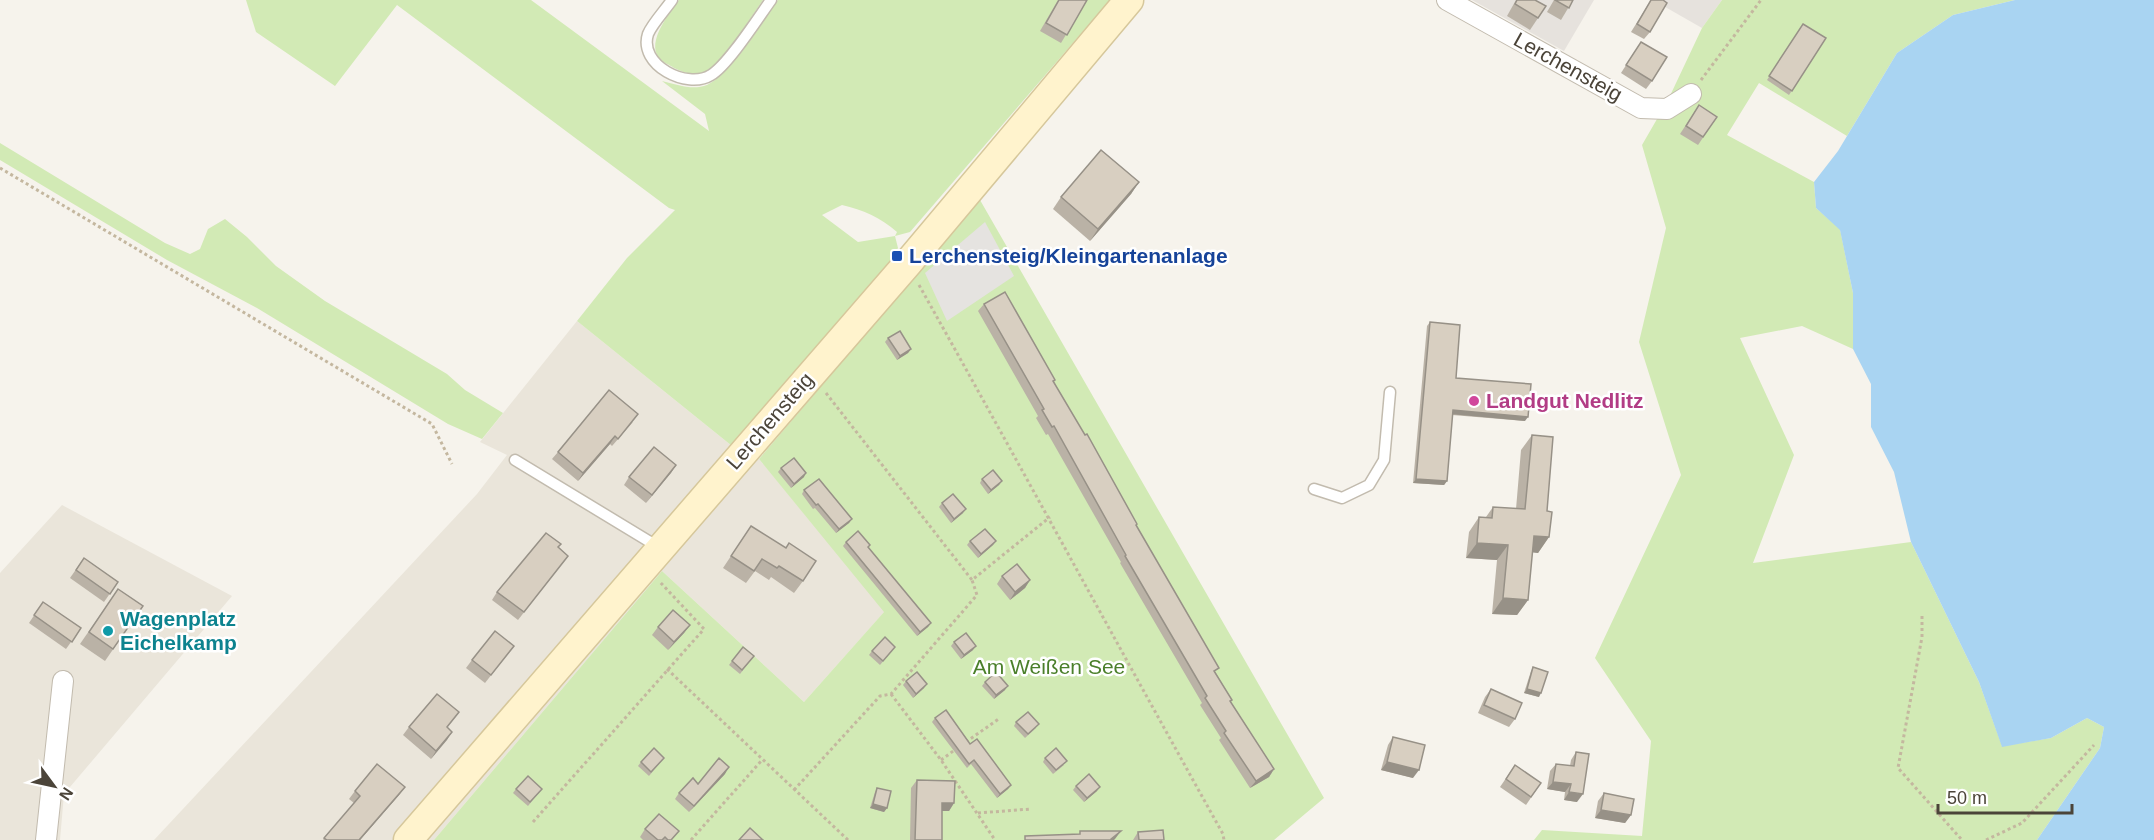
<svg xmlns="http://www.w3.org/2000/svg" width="2154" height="840" font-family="Helvetica,sans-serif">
<rect width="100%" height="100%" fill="#f6f3ec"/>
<g fill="#eae5da">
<path d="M 577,321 L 737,450 L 759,459 L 885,611 L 804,702 L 662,571 L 434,840 L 154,840 L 477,494 L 507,455 L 480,442 Z"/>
<path d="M 62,505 L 232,596 L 64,794 L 60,840 L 0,840 L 0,573 Z"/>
</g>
<g fill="#e6e2dd">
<path d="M 1472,0 L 1594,0 L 1564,51 Z"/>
<path d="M 1653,0 L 1722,0 L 1702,28 Z"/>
</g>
<g fill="#d2eab5" fill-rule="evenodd">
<path d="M 246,0 L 531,0 L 709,131 L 705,114 L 662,81 C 675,84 691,90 704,86 C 729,78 762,22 778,0 L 1110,0 L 910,232 L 895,236 L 898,248 L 878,281 L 737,450 L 577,321 L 627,258 L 675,210 L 669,208 L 397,5 L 335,86 L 256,32 ZM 842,205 C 863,210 880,217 897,232 L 895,236 L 858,242 L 822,215 Z"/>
<path d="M 679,0 L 763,0 C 750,18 724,63 705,72 C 694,76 684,73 674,68 C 670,65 662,62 659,58 C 646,41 670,13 679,0 Z"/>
<path d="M 1722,0 L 2015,0 L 1953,15 L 1897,53 L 1847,136 L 1759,83 L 1727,135 L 1814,182 L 1816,208 L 1840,229 L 1853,293 L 1853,349 L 1802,326 L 1740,338 L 1794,455 L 1753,563 L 1911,542 L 1979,682 L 2002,746 L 2051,738 L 2087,718 L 2104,727 L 2100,748 L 2037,840 L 1534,840 L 1542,830 L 1642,836 L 1651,741 L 1595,658 L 1681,475 L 1639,342 L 1666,228 L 1642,145 L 1668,100 L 1702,28 Z"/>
<path d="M 0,143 L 165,243 L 190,254 L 200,249 L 208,229 L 225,219 L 247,237 L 276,266 L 325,301 L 447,374 L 465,390 L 503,413 L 482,439 L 448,424 L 257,308 L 167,260 L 0,160 Z"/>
<path d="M 980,200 L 1324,798 L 1274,840 L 434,840 L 662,571 L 804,702 L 884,612 L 759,459 Z"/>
</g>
<path fill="#e5e3e0" d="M 985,222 L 1014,276 L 947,321 L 925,273 Z"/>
<path fill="#a9d4f2" d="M 2015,0 L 2154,0 L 2154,840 L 2037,840 L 2100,748 L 2104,727 L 2087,718 L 2051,738 L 2002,747 L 1979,682 L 1911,542 L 1894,472 L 1871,427 L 1871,384 L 1853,349 L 1853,293 L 1840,230 L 1816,208 L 1814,182 L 1838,151 L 1897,53 L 1953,15 Z"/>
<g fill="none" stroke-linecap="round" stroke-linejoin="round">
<g stroke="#c2bbae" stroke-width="13">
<g id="lane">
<path d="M 672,0 C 666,9 652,24 648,34 C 638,65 687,90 711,75 C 728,65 758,18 771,0"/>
<path d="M 515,460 L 660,548"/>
<path d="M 1314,489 L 1342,498 L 1369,485 L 1384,460 L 1390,392"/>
</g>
</g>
<g stroke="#c2bbae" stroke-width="22">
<g id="street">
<path d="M 1447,0 L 1641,108 L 1667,109 L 1691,94"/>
<path d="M 46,840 L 63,681"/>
</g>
</g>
<g stroke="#d6c79b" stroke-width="31">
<path id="secondary" d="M 408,840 L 908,263 L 1129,0"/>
</g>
<g stroke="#c4b79f" stroke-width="3" stroke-dasharray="3 3" stroke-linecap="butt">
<path d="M 1701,80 L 1761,0"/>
<path d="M 0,168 L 432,424 L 452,464"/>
<path d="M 919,285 C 1021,467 1121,651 1223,834 L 1224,840"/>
<path d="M 826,393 L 972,580 L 1050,517"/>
<path d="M 1922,616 L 1922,637 L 1898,768 L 1962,840"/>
<path d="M 667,669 L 848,840"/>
<path d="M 891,694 L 941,760 L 995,840"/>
<path d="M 966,742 L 1000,718"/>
<path d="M 941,760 L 956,749"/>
<path d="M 794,790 L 880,696 L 891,694 L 977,595 L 972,580"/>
<path d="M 978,813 L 1031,809"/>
<path d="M 533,822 L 704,629 L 660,582"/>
<path d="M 691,840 L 762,760"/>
<path d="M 1986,840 L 2022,823 L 2094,745"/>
</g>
<use href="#lane" stroke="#fff" stroke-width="10"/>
<use href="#street" stroke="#fff" stroke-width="20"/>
<use href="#secondary" stroke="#fff3cd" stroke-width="28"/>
</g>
<g fill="#bab2a6">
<path d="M 1058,0 L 1087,0 L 1061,43 L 1040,31 Z"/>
<path d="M 1516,0 L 1535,0 L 1538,18 L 1530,30 L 1507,16 Z"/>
<path d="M 1554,0 L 1573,0 L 1561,20 L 1547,12 Z"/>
<path d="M 1651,0 L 1663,0 L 1650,32 L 1644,39 L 1631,32 Z"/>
<path d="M 1803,24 L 1826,38 L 1789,95 L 1767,80 Z"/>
<path d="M 1641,42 L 1652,81 L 1646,89 L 1621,73 Z"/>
<path d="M 1699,105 L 1717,117 L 1698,145 L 1680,134 Z"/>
<path d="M 1139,182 L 1131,194 L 1090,241 L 1053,209 L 1061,197 Z"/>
<path d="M 984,304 L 1055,380 L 1054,382 L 1136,526 L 1216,673 L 1232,700 L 1231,702 L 1274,769 L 1269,777 L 1250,788 L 1219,740 L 1221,738 L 1200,705 L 1202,703 L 1120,563 L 1121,562 L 1048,434 L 1046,435 L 1036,418 L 1038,416 L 978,311 Z"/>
<path d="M 1430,322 L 1456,378 L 1525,421 L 1452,415 L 1447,481 L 1444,485 L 1413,483 L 1427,326 Z"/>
<path d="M 888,338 L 911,349 L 908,353 L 897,360 L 885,342 Z"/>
<path d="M 633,422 L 612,446 L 610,444 L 578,481 L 552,459 L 558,452 Z"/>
<path d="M 1532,435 L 1547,511 L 1549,537 L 1538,553 L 1532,552 L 1528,600 L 1517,615 L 1492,614 L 1497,560 L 1466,558 L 1469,532 L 1479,517 L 1486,517 L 1493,507 L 1516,509 L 1521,450 Z"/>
<path d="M 676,465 L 646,503 L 624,485 L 629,477 Z"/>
<path d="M 781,468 L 804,477 L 791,488 L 778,472 Z"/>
<path d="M 982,479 L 1002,481 L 999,485 L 988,494 L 980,483 Z"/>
<path d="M 804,490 L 852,519 L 849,523 L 836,533 L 815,508 L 813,509 L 802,494 Z"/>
<path d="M 942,503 L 963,513 L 951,523 L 939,507 Z"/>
<path d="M 751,526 L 803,581 L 794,593 L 771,577 L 769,580 L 755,571 L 746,583 L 723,568 Z"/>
<path d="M 970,541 L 996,541 L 993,545 L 978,558 L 967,545 Z"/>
<path d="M 846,542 L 931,623 L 928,627 L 917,636 L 843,546 Z"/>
<path d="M 559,548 L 568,556 L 518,620 L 492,600 L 497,592 Z"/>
<path d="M 84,558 L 118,582 L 104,602 L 70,578 Z"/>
<path d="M 1002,576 L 1030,580 L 1025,588 L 1010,600 L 997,584 Z"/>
<path d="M 118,589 L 143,606 L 105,661 L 80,644 Z"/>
<path d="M 43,602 L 81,628 L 66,649 L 29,623 Z"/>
<path d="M 690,625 L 684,633 L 668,650 L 652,635 L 658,627 Z"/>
<path d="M 954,642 L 973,650 L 961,659 L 951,646 Z"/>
<path d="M 514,646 L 485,683 L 466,668 L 472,660 Z"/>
<path d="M 895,647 L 880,665 L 869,655 L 872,651 Z"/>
<path d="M 751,660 L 740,674 L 729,665 L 732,661 Z"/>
<path d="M 1533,667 L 1539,697 L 1524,693 L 1531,671 Z"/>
<path d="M 906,681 L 924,688 L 913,698 L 903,685 Z"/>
<path d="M 985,682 L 1005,690 L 994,699 L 982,686 Z"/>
<path d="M 1491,689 L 1515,719 L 1509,727 L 1478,713 L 1485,697 Z"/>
<path d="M 935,718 L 970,744 L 1011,785 L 1008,789 L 997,798 L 971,764 L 967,768 L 932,722 Z"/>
<path d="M 453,720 L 447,727 L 452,732 L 431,759 L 403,735 L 409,727 Z"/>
<path d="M 1016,722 L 1036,728 L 1025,738 L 1014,726 Z"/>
<path d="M 1393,737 L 1413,778 L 1381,770 L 1388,745 Z"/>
<path d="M 1576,752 L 1577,802 L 1564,800 L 1565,792 L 1547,789 L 1550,771 L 1556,764 L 1570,766 L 1571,760 Z"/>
<path d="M 664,758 L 649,776 L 638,766 L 641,762 Z"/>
<path d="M 1045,758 L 1064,765 L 1053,774 L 1043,762 Z"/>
<path d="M 1515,765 L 1541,783 L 1526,805 L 1500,787 Z"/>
<path d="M 725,774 L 689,812 L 675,799 L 679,793 Z"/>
<path d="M 917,780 L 954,803 L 949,811 L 942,811 L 942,840 L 910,840 L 911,788 Z"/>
<path d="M 1076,786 L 1097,791 L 1084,802 L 1073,790 Z"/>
<path d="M 405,787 L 399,795 L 360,840 L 323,840 L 354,803 L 349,799 L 355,791 Z"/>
<path d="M 877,788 L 887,808 L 884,812 L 870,808 L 875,792 Z"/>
<path d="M 516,789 L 542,789 L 528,806 L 513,793 Z"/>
<path d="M 1604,793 L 1631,815 L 1625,823 L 1595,818 L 1598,801 Z"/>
<path d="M 645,829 L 673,840 L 643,840 L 640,837 Z"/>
<path d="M 1138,832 L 1164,840 L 1133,840 Z"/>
</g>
<g fill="#979187">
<path d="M 1139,182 L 1131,194 L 1090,241 L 1098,229 Z"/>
<path d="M 911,349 L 908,353 L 897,360 L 900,356 Z"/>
<path d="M 1453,410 L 1528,417 L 1525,421 L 1450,414 Z"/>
<path d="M 615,436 L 610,444 L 578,481 L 583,473 Z"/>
<path d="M 676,465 L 671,473 L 646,503 L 652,495 Z"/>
<path d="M 806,473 L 804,477 L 791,488 L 794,484 Z"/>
<path d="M 1416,479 L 1447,481 L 1444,485 L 1413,483 Z"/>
<path d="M 1002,481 L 999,485 L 988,494 L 991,490 Z"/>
<path d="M 966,509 L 963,513 L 951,523 L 954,519 Z"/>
<path d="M 852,519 L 849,523 L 836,533 L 839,529 Z"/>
<path d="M 1534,536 L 1549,537 L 1538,553 L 1523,551 Z"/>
<path d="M 996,541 L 993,545 L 978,558 L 981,554 Z"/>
<path d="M 1477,543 L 1508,545 L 1497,560 L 1466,558 Z"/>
<path d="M 1030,580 L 1025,588 L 1010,600 L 1015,592 Z"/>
<path d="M 1503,598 L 1528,600 L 1517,615 L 1492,614 Z"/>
<path d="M 931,623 L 928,627 L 917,636 L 920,632 Z"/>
<path d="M 690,625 L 684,633 L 668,650 L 674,642 Z"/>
<path d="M 976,646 L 973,650 L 961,659 L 964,655 Z"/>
<path d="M 927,684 L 924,688 L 913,698 L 916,694 Z"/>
<path d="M 1008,686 L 1005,690 L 994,699 L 996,695 Z"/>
<path d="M 1527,689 L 1541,693 L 1539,697 L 1524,693 Z"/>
<path d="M 452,732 L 447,740 L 431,759 L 436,751 Z"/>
<path d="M 1387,762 L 1419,770 L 1413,778 L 1381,770 Z"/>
<path d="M 729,767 L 725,774 L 689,812 L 694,806 Z"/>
<path d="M 1274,769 L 1269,777 L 1250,788 L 1256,781 Z"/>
<path d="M 1553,782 L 1571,784 L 1565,792 L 1547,789 Z"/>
<path d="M 1011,785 L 1008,789 L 997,798 L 1000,794 Z"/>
<path d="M 405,787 L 399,795 L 360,840 L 359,840 Z"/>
<path d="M 1100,787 L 1097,791 L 1084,802 L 1087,798 Z"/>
<path d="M 1569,792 L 1583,794 L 1577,802 L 1564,800 Z"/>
<path d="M 942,803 L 954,803 L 949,811 L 936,811 Z"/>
<path d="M 873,804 L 887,808 L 884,812 L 870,808 Z"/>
<path d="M 1601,810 L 1631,815 L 1625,823 L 1595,818 Z"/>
<path d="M 1121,831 L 1115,839 L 1114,840 L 1110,840 Z"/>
</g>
<g fill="#d8cfc1" stroke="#979187" stroke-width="1.5">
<path d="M 1059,0 L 1087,0 L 1067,35 L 1046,23 Z"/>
<path d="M 1517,0 L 1535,0 L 1546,6 L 1538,18 L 1515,4 Z"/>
<path d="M 1555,0 L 1573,0 L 1569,8 Z"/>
<path d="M 1651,0 L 1663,0 L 1667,3 L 1650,32 L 1637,24 Z"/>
<path d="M 1803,24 L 1826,38 L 1792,91 L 1769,76 Z"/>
<path d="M 1641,42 L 1667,57 L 1652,81 L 1626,65 Z"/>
<path d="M 1699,105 L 1717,117 L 1703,137 L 1686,126 Z"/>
<path d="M 1101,150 L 1139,182 L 1098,229 L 1061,197 Z"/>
<path d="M 1005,292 L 1055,380 L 1053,381 L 1085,435 L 1087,434 L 1137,524 L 1136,525 L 1219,668 L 1214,671 L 1232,700 L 1230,701 L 1274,769 L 1256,781 L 1224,733 L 1226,731 L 1205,698 L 1207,696 L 1125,556 L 1126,555 L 1054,426 L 1052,427 L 1042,410 L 1044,409 L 984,304 Z"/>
<path d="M 1430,322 L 1460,325 L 1456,378 L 1531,384 L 1528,417 L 1453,410 L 1447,481 L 1416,479 Z"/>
<path d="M 900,331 L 911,349 L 900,356 L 888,338 Z"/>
<path d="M 609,390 L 638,414 L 618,439 L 615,436 L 583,473 L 558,452 Z"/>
<path d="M 1532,435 L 1553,437 L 1547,511 L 1552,512 L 1549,537 L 1534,536 L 1528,600 L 1503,598 L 1508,545 L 1477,543 L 1479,517 L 1492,518 L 1493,507 L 1525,509 Z"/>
<path d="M 654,447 L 676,465 L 652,495 L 629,477 Z"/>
<path d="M 794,458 L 806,473 L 794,484 L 781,468 Z"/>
<path d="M 993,470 L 1002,481 L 991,490 L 982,479 Z"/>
<path d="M 819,479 L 852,519 L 839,529 L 818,504 L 816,505 L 804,490 Z"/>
<path d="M 953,494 L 966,509 L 954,519 L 942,503 Z"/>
<path d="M 751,526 L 786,548 L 789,543 L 816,561 L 803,581 L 779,566 L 777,568 L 762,559 L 754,571 L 731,556 Z"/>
<path d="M 985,529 L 996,541 L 981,554 L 970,541 Z"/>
<path d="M 858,531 L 870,545 L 868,547 L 931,623 L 920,632 L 846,542 Z"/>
<path d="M 546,533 L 561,544 L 558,547 L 568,556 L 524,612 L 497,592 Z"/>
<path d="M 84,558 L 118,582 L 110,594 L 76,570 Z"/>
<path d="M 1017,564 L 1030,580 L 1015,592 L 1002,576 Z"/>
<path d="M 118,589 L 143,606 L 113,649 L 89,632 Z"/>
<path d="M 43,602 L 81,628 L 72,642 L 34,615 Z"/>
<path d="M 673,610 L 690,625 L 674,642 L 658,627 Z"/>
<path d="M 495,631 L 514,646 L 491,675 L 472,660 Z"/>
<path d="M 966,633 L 976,646 L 964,655 L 954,642 Z"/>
<path d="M 885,637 L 895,647 L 883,661 L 872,651 Z"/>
<path d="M 743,647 L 754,656 L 742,670 L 732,661 Z"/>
<path d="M 1533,667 L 1548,672 L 1541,693 L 1527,689 Z"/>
<path d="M 917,672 L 927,684 L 916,694 L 906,681 Z"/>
<path d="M 996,672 L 1008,686 L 996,695 L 985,682 Z"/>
<path d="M 1491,689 L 1522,703 L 1515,719 L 1484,705 Z"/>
<path d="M 437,694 L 459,712 L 447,727 L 452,732 L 436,751 L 409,727 Z"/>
<path d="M 946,710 L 970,744 L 977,739 L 1011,785 L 1000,794 L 974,760 L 969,764 L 935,718 Z"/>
<path d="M 1028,712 L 1039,724 L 1028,734 L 1016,722 Z"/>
<path d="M 1393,737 L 1425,745 L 1419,770 L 1387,762 Z"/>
<path d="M 654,748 L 664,758 L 651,772 L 641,762 Z"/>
<path d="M 1056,748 L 1067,761 L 1056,770 L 1045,758 Z"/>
<path d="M 1576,752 L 1589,754 L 1583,794 L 1569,792 L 1571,784 L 1553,782 L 1556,764 L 1574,766 Z"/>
<path d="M 719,758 L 729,767 L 694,806 L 679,793 L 693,778 L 698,784 Z"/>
<path d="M 377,764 L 405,787 L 359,840 L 327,840 L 324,838 L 360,796 L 355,791 Z"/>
<path d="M 1515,765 L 1541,783 L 1531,797 L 1506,779 Z"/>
<path d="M 1089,774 L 1100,787 L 1087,798 L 1076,786 Z"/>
<path d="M 528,776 L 542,789 L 530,802 L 516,789 Z"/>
<path d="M 917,780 L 955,781 L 954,803 L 942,803 L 942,840 L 915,840 Z"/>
<path d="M 877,788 L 891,791 L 887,808 L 873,804 Z"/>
<path d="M 1604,793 L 1634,799 L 1631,815 L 1601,810 Z"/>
<path d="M 659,814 L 679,831 L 671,840 L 668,840 L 665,837 L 662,840 L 658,840 L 645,829 Z"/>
<path d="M 750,828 L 763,840 L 739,840 Z"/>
<path d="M 1163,830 L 1164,840 L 1139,840 L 1138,832 Z"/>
<path d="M 1080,831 L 1121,831 L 1111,839 L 1111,840 L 1025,840 L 1025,836 L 1080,834 Z"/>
</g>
<rect fill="#1a4fb4" stroke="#fff" stroke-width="2" x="891" y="250" width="12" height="12" rx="3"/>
<circle fill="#d1479c" stroke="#fff" stroke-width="2" cx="1474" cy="401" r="6"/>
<circle fill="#0f9aa8" stroke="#fff" stroke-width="2" cx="108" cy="631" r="6"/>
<g text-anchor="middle" stroke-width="5" stroke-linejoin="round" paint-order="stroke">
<g font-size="21" fill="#4b4439" stroke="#fff">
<text transform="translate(1568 67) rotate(29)" y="7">Lerchensteig</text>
<text transform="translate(770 421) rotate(-49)" y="7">Lerchensteig</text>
</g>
<g font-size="21" font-weight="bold" fill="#164399" stroke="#fff" text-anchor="start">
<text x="909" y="263">Lerchensteig/Kleingartenanlage</text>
</g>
<g font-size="21" font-weight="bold" fill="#b23c85" stroke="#fff" text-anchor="start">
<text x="1486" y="408">Landgut Nedlitz</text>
</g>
<g font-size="21" font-weight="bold" fill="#0d838f" stroke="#fff" text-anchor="start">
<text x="120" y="626">Wagenplatz<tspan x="120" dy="24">Eichelkamp</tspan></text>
</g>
<g font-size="21" fill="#4a7f2a" stroke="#fff">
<text x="1049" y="674">Am Weißen See</text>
</g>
</g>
<g transform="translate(54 786) rotate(123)" stroke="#ffffff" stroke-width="4.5" paint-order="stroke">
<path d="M0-4.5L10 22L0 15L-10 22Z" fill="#4b4439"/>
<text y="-9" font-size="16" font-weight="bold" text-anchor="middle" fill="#4b4439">N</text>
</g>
<path d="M1938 804v9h134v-9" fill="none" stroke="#4b4439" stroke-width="3"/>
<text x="1947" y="804" font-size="18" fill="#4b4439" stroke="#ffffff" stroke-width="4.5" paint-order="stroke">50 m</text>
</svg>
